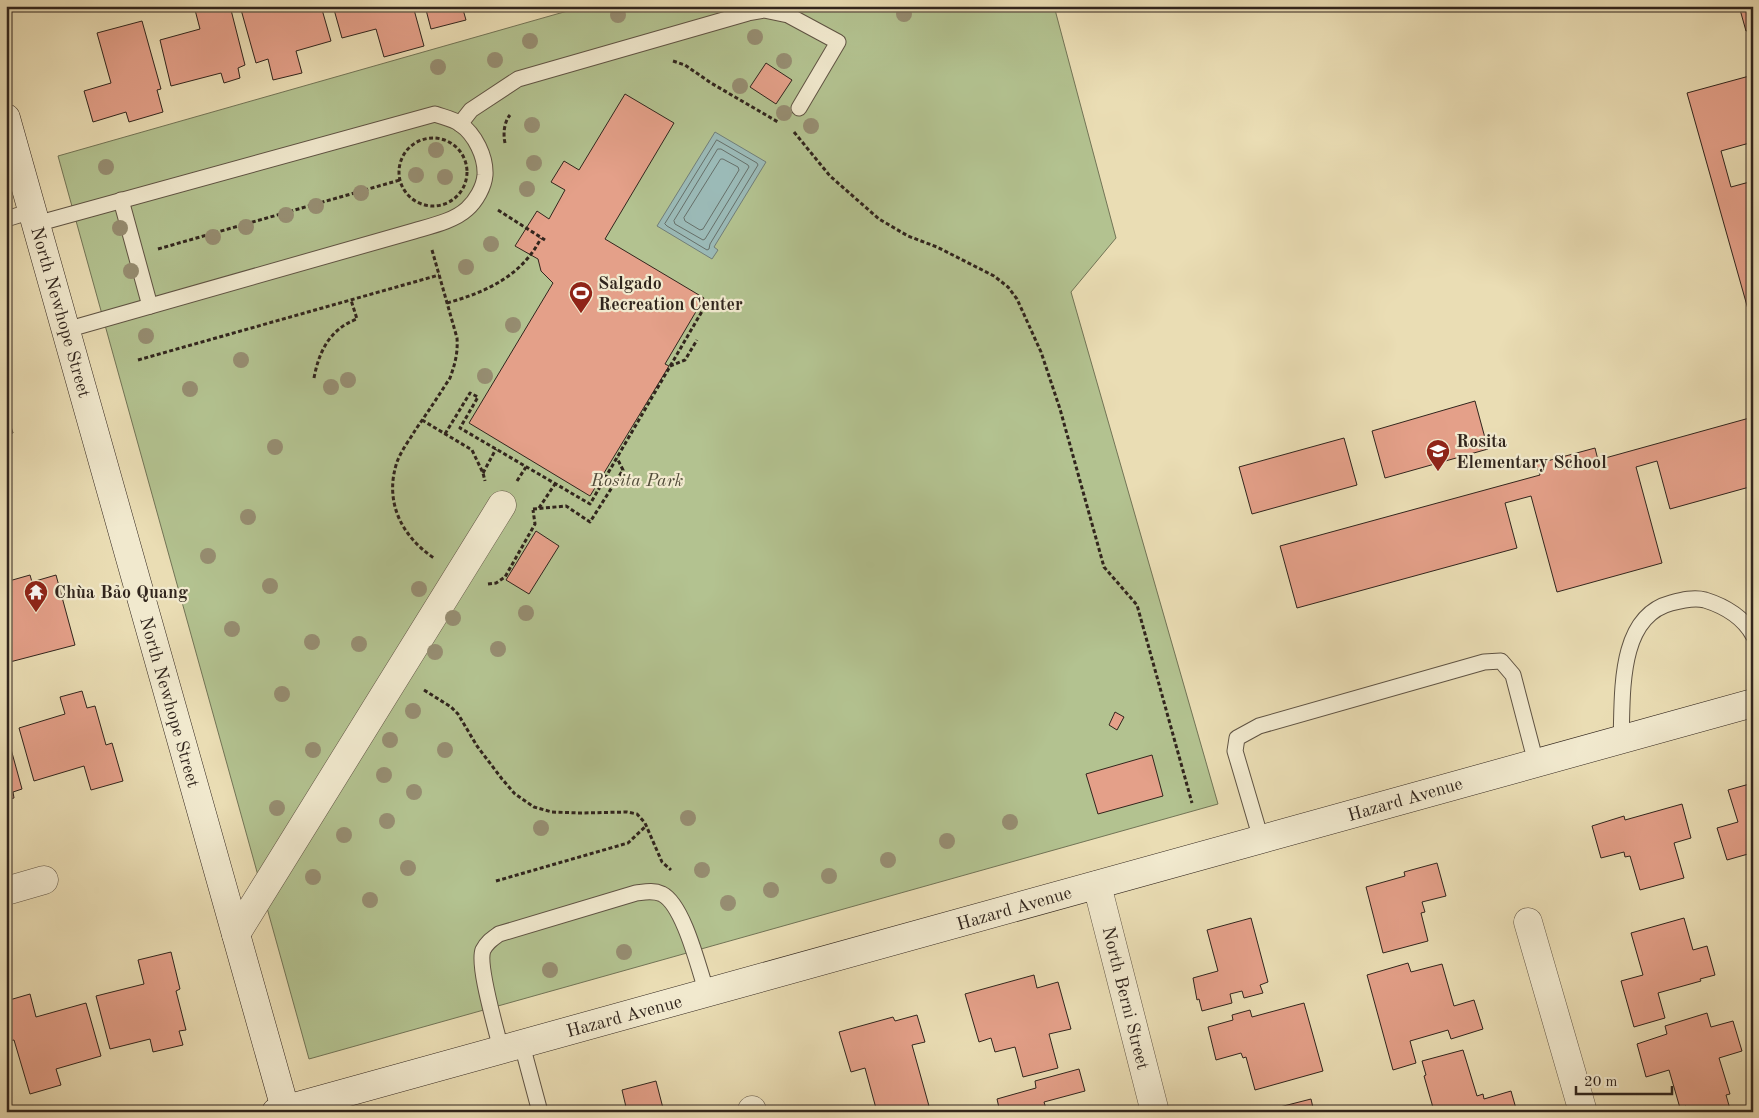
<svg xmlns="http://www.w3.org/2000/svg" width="1759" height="1118" font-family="'Old Standard TT',serif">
<rect width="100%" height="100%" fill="#eaddb4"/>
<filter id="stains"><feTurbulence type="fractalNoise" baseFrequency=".004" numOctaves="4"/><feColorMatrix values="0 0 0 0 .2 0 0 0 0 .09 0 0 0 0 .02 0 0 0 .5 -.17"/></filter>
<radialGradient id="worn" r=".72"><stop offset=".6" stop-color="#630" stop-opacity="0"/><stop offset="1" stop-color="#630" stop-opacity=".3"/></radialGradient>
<path fill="#b3c290" stroke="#727456" d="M 585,6 L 1054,6 L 1116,238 L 1071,292 L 1218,804 L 309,1059 L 58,156 Z"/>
<path fill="#9bbab7" stroke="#717e79" d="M 715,132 L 766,162 L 714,247 L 718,250 L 712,259 L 657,226 Z"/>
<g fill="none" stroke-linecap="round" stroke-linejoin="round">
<g stroke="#66706a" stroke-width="1">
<path d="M 717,140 L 757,163 L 758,165 L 710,244 L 709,249 L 707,250 L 667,226 L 665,224 Z"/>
<path d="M 718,149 L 721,149 L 748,165 L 749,167 L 705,239 L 703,240 L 675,224 L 674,221 Z"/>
<path d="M 721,159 L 723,159 L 738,167 L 739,170 L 703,229 L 700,230 L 685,221 L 684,218 Z"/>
</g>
</g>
<g fill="#e4a089" stroke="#31251d">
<path d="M 194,6 L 230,6 L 245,65 L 238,68 L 240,78 L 224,83 L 221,73 L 171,86 L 160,40 L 200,29 Z"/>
<path d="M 240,6 L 276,6 L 276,8 L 284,6 L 321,6 L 331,41 L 296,51 L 302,73 L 273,80 L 268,59 L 256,63 Z"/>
<path d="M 333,6 L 413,6 L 424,46 L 384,57 L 376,29 L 342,38 Z"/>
<path d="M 425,6 L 462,6 L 466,20 L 431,29 Z"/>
<path d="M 1739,6 L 1753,6 L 1753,29 L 1746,31 Z"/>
<path d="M 142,21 L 161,89 L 157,90 L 163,112 L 129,122 L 126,112 L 93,122 L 84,91 L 111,83 L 97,33 Z"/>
<path d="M 766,63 L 792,80 L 776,104 L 750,87 Z"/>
<path d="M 1753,75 L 1753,142 L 1721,151 L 1731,187 L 1753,181 L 1753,249 L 1749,250 L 1753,262 L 1753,327 L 1687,93 Z"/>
<path d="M 625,94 L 674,123 L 605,239 L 704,298 L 665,364 L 669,366 L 590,496 L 469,423 L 553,283 L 541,271 L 538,259 L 515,246 L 537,211 L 549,219 L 565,190 L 551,182 L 564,161 L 579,170 Z"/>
<path d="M 1475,401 L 1488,449 L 1385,478 L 1372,431 Z"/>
<path d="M 6,410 L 13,433 L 6,435 Z"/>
<path d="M 1753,417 L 1753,486 L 1670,509 L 1657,461 L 1636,467 L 1662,563 L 1557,592 L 1531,496 L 1505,503 L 1517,548 L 1297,608 L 1280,546 L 1540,475 L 1536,464 L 1595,448 L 1598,460 Z"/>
<path d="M 1344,438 L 1357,485 L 1252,514 L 1239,467 Z"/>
<path d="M 536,531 L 559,546 L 529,594 L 506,580 Z"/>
<path d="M 6,575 L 9,581 L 30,575 L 32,582 L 56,575 L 75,645 L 6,663 Z"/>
<path d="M 82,691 L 87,708 L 95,706 L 106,745 L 112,743 L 123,781 L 91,790 L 84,766 L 34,781 L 19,728 L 65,714 L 60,697 Z"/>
<path d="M 1115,712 L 1124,717 L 1117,730 L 1109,725 Z"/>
<path d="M 6,731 L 22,789 L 13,792 L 14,798 L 6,800 Z"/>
<path d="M 1152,755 L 1163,796 L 1098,814 L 1086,774 Z"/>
<path d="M 1753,783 L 1753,871 L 1748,854 L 1727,860 L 1717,828 L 1738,822 L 1728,790 Z"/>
<path d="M 1682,804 L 1691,838 L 1674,843 L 1684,878 L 1640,890 L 1630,856 L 1625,857 L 1624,852 L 1601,858 L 1592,826 L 1624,816 L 1625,820 Z"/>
<path d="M 1437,863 L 1446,896 L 1422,902 L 1425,912 L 1421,913 L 1428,941 L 1383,953 L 1366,887 L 1405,876 L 1404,872 Z"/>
<path d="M 1251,918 L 1268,982 L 1260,985 L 1263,993 L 1244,998 L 1242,991 L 1230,994 L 1232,1003 L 1202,1011 L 1199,999 L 1197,1000 L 1193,978 L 1218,971 L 1207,930 Z"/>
<path d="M 1684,918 L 1693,950 L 1707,946 L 1715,975 L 1700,979 L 1701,981 L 1658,993 L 1665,1018 L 1634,1027 L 1621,981 L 1643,975 L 1631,933 Z"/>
<path d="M 171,952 L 180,989 L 176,991 L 186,1030 L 179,1031 L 183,1045 L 153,1052 L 150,1039 L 110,1049 L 96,996 L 144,984 L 138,960 Z"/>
<path d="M 1408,963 L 1411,972 L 1442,964 L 1454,1006 L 1474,1000 L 1483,1029 L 1451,1039 L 1448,1030 L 1410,1041 L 1416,1063 L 1393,1070 L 1367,975 Z"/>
<path d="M 1034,975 L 1037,988 L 1058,982 L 1071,1029 L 1049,1034 L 1058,1068 L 1023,1077 L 1015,1047 L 995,1052 L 991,1038 L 979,1042 L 965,994 Z"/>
<path d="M 30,994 L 36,1017 L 86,1003 L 101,1056 L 56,1069 L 61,1085 L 30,1094 L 14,1040 L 8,1041 L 6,1036 L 6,1001 Z"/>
<path d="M 1304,1003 L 1323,1071 L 1255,1090 L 1246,1057 L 1243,1058 L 1241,1053 L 1216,1060 L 1208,1027 L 1233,1020 L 1232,1015 L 1250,1010 L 1252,1017 Z"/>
<path d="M 1707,1013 L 1711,1027 L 1733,1021 L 1742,1051 L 1719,1058 L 1730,1094 L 1726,1095 L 1730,1109 L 1720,1112 L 1687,1112 L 1686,1106 L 1680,1108 L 1669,1070 L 1646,1077 L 1637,1044 L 1667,1034 L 1665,1026 Z"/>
<path d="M 917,1015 L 925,1042 L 912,1045 L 929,1106 L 907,1112 L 877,1112 L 865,1068 L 851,1072 L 839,1032 L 893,1017 L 895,1021 Z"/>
<path d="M 1463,1050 L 1477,1096 L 1483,1094 L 1484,1099 L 1511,1091 L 1517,1112 L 1433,1112 L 1434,1111 L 1424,1076 L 1426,1075 L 1422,1061 Z"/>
<path d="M 1079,1069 L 1085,1091 L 1044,1102 L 1047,1112 L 1000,1112 L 997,1099 L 1036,1088 L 1035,1081 Z"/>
<path d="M 656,1081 L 664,1112 L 610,1112 L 626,1107 L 622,1090 Z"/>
<path d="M 1311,1099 L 1314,1112 L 1264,1112 L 1264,1111 Z"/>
</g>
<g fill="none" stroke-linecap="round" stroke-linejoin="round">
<g stroke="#5f5343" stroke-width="17">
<g id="lane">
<path d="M 460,124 L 471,110 L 518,79 L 748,13 L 764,10 L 788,15 L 838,42 L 799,108"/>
<path d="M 121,200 L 150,306"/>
<path d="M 6,219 L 32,211"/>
<path d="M 36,224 L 435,114 C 443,117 454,119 460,124 C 475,134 486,157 485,175 C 484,187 476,201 467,209 C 454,221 431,226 414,231 L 66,330"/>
<path d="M 1621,740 C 1623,696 1617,617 1671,603 C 1682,600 1694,597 1705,600 C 1724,606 1743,617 1753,635"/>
<path d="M 1261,839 L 1235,751 L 1237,738 L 1259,726 L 1484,662 L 1501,661 L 1513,675 L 1536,763"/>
<path d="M 522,1045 L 540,1112"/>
<path d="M 501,1050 C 497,1031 477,966 483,950 C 487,942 492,939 499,934 L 636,893 C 645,892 653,890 662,894 C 684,905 699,970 707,993"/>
</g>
</g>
<g stroke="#5f5343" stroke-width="29">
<g id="street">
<path d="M 1097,885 L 1155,1112"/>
<path d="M 6,891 L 44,880"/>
<path d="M 1528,922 L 1583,1112"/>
<path d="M 236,934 L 502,505"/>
<path d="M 752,1110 L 752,1112"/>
</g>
</g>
<g stroke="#31251d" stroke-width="29">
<g id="secondary">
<path d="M 6,118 L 286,1112"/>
<path d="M 276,1112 L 1753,703"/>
</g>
</g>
<g stroke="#31251d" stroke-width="3" stroke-dasharray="4 2.5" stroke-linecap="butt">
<path d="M 673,61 L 685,65 L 711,83 L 778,122"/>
<path d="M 794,132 L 830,176 L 879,219 L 908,236 L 937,247 L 994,276 L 1008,287 L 1017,299 L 1041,352 L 1060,409 L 1104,567 L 1137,605 L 1192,803"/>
<circle cx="433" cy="172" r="34"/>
<path d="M 505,143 C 503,134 504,122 510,115"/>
<path d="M 498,210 L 545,240"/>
<path d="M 158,249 L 400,180"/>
<path d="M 432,250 L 457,338 C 458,353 455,364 450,378 C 439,395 428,412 416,429 C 410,439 401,451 397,462 C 384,501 401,536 434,558"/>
<path d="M 447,303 C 486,292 522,276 541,238"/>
<path d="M 138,360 L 439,275"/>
<path d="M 670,366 L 685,360 L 697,340"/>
<path d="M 314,378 C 319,351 330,329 357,319 L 351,300"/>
<path d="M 422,420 L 472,450 L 483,473 L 485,481"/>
<path d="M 445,434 L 470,393 L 478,397 L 460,428 L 590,504 L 708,301"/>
<path d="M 483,473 L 496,449"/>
<path d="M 517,481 L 526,467"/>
<path d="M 539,508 L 555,484"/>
<path d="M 533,509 L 566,506 L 590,522 L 623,470 L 617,458"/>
<path d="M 488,584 L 496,583 L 505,577 L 535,524 L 533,510"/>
<path d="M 424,690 L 451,707 L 458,714 L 477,746 L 502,779 L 515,794 L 534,807 L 552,812 L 580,813 L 627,812 L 637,814 L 645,823 L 662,862 L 671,870"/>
<path d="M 496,881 L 628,843 L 646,826"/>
</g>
<use href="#lane" stroke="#f1e9ce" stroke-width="15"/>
<use href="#street" stroke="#f1e9ce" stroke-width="28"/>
<use href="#secondary" stroke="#f1e9ce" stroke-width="28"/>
</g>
<g fill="#968d71">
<circle cx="904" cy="14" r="8"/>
<circle cx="618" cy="15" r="8"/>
<circle cx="755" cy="37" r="8"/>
<circle cx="530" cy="41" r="8"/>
<circle cx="495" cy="60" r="8"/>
<circle cx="784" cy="61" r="8"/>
<circle cx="438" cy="67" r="8"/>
<circle cx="740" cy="86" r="8"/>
<circle cx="784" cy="113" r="8"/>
<circle cx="532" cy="125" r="8"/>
<circle cx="811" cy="126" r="8"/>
<circle cx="436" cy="150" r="8"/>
<circle cx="534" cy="163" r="8"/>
<circle cx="106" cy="167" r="8"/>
<circle cx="416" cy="175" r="8"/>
<circle cx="445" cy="177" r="8"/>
<circle cx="527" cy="189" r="8"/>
<circle cx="361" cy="193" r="8"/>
<circle cx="316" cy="206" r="8"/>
<circle cx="286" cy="215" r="8"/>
<circle cx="246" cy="227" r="8"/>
<circle cx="120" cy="228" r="8"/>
<circle cx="213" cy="237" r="8"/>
<circle cx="491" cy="244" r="8"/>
<circle cx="466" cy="267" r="8"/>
<circle cx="131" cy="271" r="8"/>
<circle cx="513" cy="325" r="8"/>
<circle cx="146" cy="336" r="8"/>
<circle cx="241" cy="360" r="8"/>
<circle cx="485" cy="376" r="8"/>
<circle cx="348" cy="380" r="8"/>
<circle cx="331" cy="387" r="8"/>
<circle cx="190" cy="389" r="8"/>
<circle cx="275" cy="447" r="8"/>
<circle cx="248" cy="517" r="8"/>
<circle cx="208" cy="556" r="8"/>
<circle cx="270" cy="586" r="8"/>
<circle cx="419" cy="589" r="8"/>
<circle cx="526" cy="613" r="8"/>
<circle cx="453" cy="618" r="8"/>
<circle cx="232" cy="629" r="8"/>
<circle cx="312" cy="642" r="8"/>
<circle cx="359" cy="644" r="8"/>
<circle cx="498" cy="649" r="8"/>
<circle cx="435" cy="652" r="8"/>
<circle cx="282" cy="694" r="8"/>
<circle cx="413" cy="711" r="8"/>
<circle cx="390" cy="740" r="8"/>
<circle cx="313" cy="750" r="8"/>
<circle cx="445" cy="750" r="8"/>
<circle cx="384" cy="775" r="8"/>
<circle cx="414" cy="792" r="8"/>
<circle cx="277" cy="808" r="8"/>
<circle cx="688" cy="818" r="8"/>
<circle cx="387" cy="821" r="8"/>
<circle cx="1010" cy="822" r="8"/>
<circle cx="541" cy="828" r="8"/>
<circle cx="344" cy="835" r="8"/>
<circle cx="947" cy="841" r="8"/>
<circle cx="888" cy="860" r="8"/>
<circle cx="408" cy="868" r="8"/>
<circle cx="702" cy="870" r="8"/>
<circle cx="829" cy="876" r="8"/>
<circle cx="313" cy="877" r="8"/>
<circle cx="771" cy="890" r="8"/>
<circle cx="370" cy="900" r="8"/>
<circle cx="728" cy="903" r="8"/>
<circle cx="624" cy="952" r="8"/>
<circle cx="550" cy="970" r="8"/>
</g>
<defs>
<g id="stadium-pin" transform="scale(1.25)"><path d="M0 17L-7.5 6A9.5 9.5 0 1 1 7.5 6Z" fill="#8f2418" stroke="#f1e9ce"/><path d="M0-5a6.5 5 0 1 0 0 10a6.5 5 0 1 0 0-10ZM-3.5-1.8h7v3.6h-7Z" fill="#fff"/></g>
<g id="school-pin" transform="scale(1.25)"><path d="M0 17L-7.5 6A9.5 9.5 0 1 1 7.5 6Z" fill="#8f2418" stroke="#f1e9ce"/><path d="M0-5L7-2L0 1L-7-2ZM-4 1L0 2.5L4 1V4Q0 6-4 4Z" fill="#fff"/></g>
<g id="temple-pin" transform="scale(1.25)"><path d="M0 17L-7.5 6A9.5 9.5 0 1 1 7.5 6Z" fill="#8f2418" stroke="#f1e9ce"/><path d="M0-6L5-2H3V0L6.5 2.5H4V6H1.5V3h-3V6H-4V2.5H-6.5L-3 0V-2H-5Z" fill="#fff"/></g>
</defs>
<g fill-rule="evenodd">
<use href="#stadium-pin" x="581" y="293"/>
<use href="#school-pin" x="1438" y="451"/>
<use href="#temple-pin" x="36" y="592"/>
</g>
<g text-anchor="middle" stroke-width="4.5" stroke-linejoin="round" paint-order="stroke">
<g font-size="18" font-weight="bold" fill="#31251d" stroke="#f1e9ce" text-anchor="start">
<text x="598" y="289">Salgado<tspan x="598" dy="21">Recreation Center</tspan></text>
<text x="1456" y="447">Rosita<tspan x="1456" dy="21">Elementary School</tspan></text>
<text x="54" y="598">Chùa Bảo Quang</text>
</g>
<g font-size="18" fill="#31251d" stroke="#f1e9ce">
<text transform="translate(61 312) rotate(74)" y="6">North Newhope Street</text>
<text transform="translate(170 702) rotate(74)" y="6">North Newhope Street</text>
<text transform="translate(1405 799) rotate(-16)" y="6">Hazard Avenue</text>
<text transform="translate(1014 908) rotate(-16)" y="6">Hazard Avenue</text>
<text transform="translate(1126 998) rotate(76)" y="6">North Berni Street</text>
<text transform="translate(624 1016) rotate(-15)" y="6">Hazard Avenue</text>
</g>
<g font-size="18" font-style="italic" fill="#524c3a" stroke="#f1e9ce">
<text x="637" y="486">Rosita Park</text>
</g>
</g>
<rect width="1759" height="1118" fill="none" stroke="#eaddb4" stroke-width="25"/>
<rect x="8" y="8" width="1744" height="1103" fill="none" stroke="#31251d" stroke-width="2.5"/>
<rect x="12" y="12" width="1734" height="1093" fill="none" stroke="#31251d"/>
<path d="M1576 1086v8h96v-8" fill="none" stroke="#31251d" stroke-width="2.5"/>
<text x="1584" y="1086" font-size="15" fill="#31251d" stroke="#f1e9ce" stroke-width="4" paint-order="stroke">20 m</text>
<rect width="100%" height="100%" filter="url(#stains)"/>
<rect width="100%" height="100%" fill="url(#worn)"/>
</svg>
